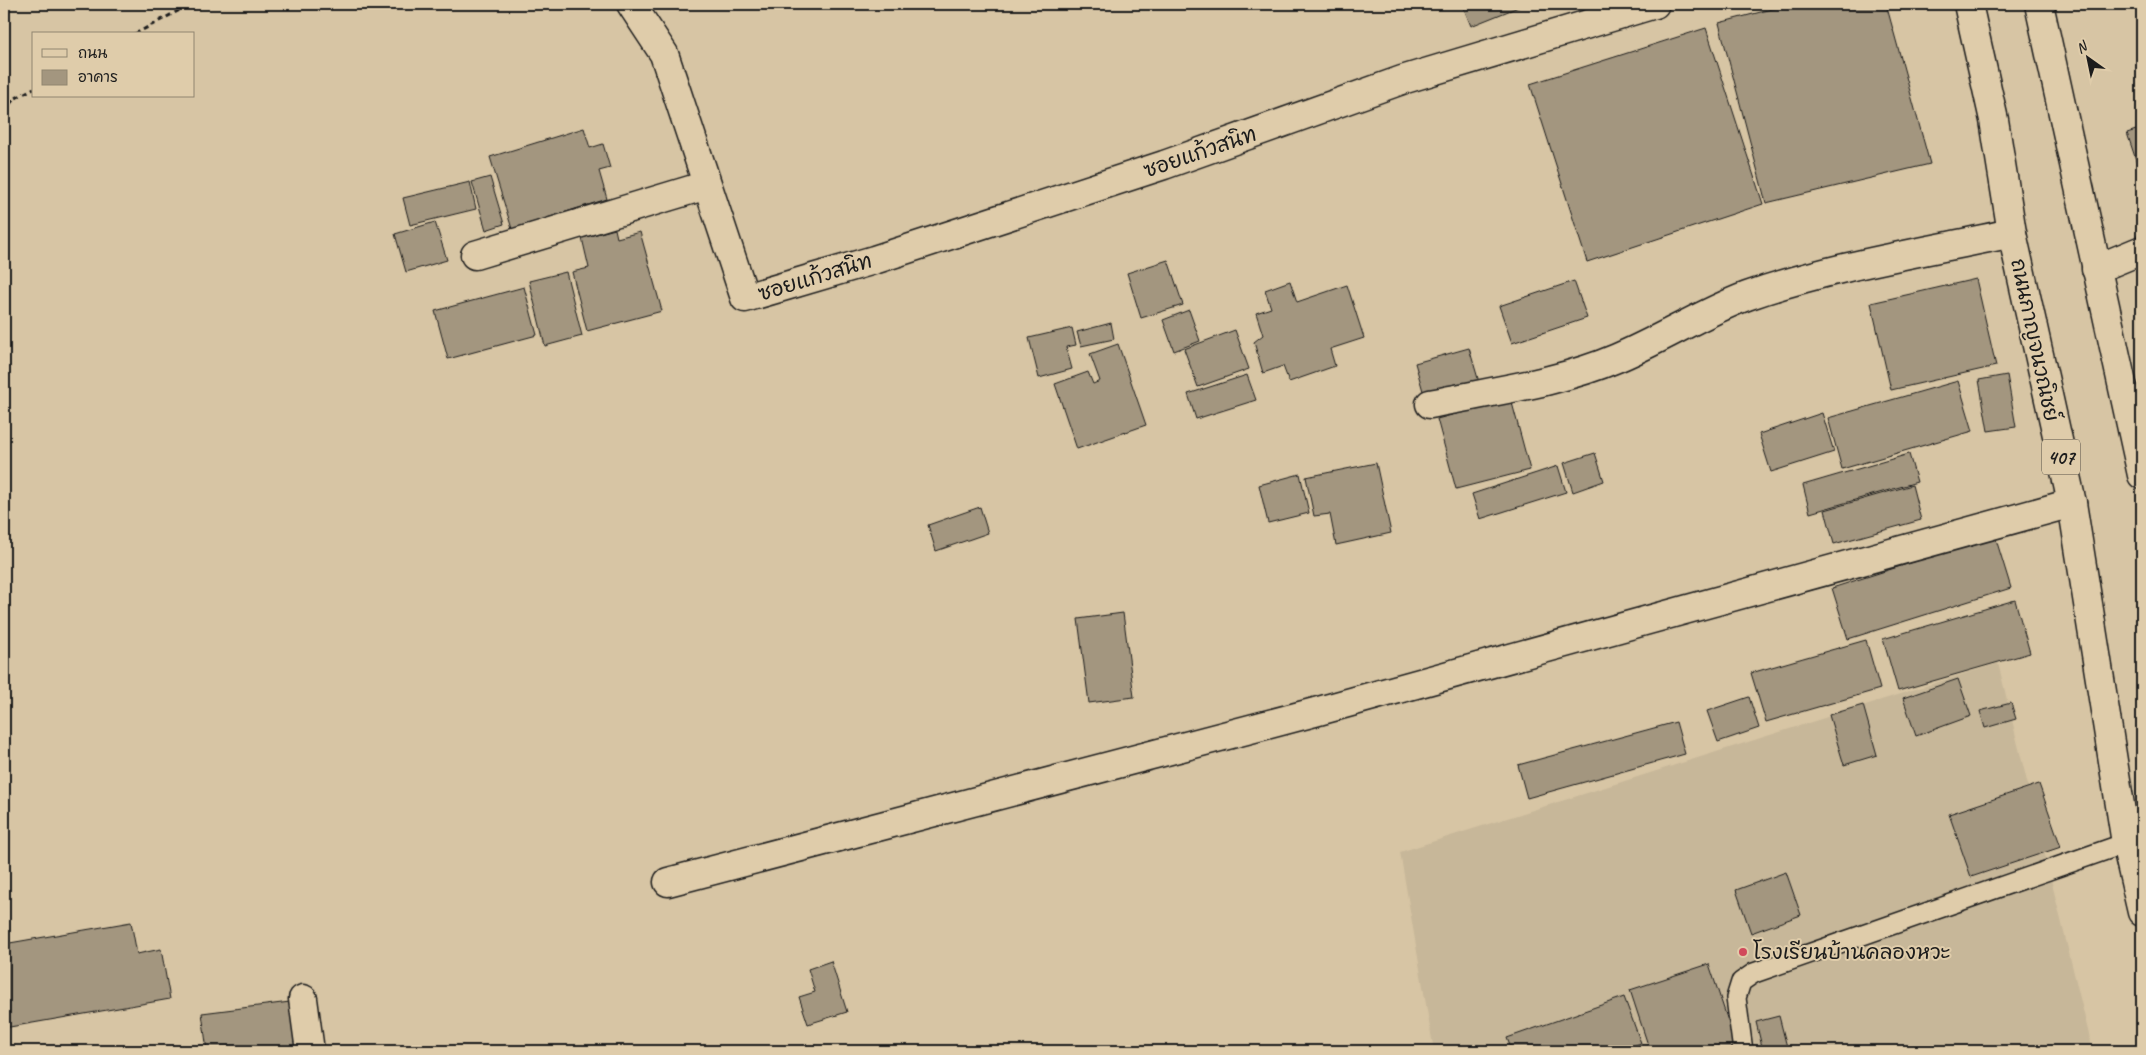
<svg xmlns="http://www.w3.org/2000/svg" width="2146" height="1055" font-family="Caveat,'Playpen Sans Thai',sans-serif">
<rect width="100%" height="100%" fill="#d7c5a4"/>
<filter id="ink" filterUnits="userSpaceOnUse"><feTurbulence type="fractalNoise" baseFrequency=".02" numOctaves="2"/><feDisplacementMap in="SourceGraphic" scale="10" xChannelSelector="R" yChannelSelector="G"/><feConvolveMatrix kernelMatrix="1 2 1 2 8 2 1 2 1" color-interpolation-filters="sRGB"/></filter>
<g filter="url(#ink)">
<path fill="#c7b799" d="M 1998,663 L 2093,1051 L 1434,1051 L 1400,852 Z"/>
<g fill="#a3967f" stroke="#1c1c1c">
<path d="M 1462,4 L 1526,4 L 1471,26 Z"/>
<path d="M 1791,4 L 1886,4 L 1930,164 L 1766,203 L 1719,23 Z"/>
<path d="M 1706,28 L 1763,204 L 1587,262 L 1530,84 Z"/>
<path d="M 584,128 L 590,148 L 603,144 L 610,168 L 599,171 L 607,199 L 512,229 L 490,157 Z"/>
<path d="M 2142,128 L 2142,178 L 2127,133 Z"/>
<path d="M 490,177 L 504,224 L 486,230 L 472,182 Z"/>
<path d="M 470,182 L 476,209 L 410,225 L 403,198 Z"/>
<path d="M 435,222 L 447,260 L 406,272 L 395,234 Z"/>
<path d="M 615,229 L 617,238 L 640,232 L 662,311 L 587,331 L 572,272 L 589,268 L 582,238 Z"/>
<path d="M 1168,260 L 1183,305 L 1141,318 L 1127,273 Z"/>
<path d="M 566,272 L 582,336 L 545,346 L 529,281 Z"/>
<path d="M 1976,279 L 1996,366 L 1891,390 L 1871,303 Z"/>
<path d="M 1290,281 L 1297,302 L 1347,285 L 1364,338 L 1330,349 L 1335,366 L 1289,382 L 1283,366 L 1263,373 L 1254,342 L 1263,335 L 1256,313 L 1271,308 L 1265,290 Z"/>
<path d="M 1574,281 L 1587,318 L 1512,343 L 1499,306 Z"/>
<path d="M 524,287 L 537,335 L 448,359 L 435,311 Z"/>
<path d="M 1189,310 L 1200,341 L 1174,351 L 1163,320 Z"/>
<path d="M 1111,323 L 1114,339 L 1081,346 L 1077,332 Z"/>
<path d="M 1072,328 L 1076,345 L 1066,347 L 1072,369 L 1039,378 L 1029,338 Z"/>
<path d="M 1235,330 L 1249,369 L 1198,387 L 1184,349 Z"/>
<path d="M 1118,344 L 1146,425 L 1077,449 L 1055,384 L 1088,372 L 1093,384 L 1100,381 L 1090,354 Z"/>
<path d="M 1469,348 L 1479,382 L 1425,398 L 1415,363 Z"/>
<path d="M 1247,375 L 1256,400 L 1196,419 L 1188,394 Z"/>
<path d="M 2007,375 L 2016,427 L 1988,431 L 1979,380 Z"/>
<path d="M 1958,381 L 1973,431 L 1842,469 L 1828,418 Z"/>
<path d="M 1511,399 L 1530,470 L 1456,489 L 1437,419 Z"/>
<path d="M 1822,413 L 1834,452 L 1771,472 L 1759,434 Z"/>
<path d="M 1595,453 L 1604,481 L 1573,492 L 1564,463 Z"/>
<path d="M 1909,454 L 1917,482 L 1810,513 L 1803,485 Z"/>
<path d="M 1376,463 L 1391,533 L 1336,545 L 1330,514 L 1314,516 L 1306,477 Z"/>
<path d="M 1558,466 L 1566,492 L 1480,519 L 1472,494 Z"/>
<path d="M 1300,474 L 1309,513 L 1268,523 L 1259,485 Z"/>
<path d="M 1912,485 L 1921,520 L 1834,544 L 1825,510 Z"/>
<path d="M 980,507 L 988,533 L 936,551 L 928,525 Z"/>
<path d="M 1995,536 L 2011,588 L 1848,639 L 1832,588 Z"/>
<path d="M 2015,600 L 2030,653 L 1898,691 L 1883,639 Z"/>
<path d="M 1123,613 L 1134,697 L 1089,703 L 1078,619 Z"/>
<path d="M 1866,640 L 1880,689 L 1766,722 L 1751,673 Z"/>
<path d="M 1958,679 L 1971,716 L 1916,736 L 1903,698 Z"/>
<path d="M 1749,697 L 1759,728 L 1718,742 L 1707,711 Z"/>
<path d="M 2011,703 L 2016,719 L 1985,728 L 1980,711 Z"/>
<path d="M 1863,705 L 1877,755 L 1844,765 L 1829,715 Z"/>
<path d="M 1676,722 L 1685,754 L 1527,798 L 1518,765 Z"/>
<path d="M 2039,784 L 2061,847 L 1971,877 L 1949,814 Z"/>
<path d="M 1786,872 L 1801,915 L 1751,933 L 1736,890 Z"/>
<path d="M 131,922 L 137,954 L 161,949 L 170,999 L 4,1028 L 4,944 Z"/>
<path d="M 831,961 L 847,1012 L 808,1024 L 799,997 L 815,992 L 808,969 Z"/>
<path d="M 1709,964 L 1738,1051 L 1650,1051 L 1630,990 Z"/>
<path d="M 1624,997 L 1641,1043 L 1618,1051 L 1512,1051 L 1507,1038 Z"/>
<path d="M 290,1002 L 296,1051 L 207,1051 L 202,1013 Z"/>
<path d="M 1779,1016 L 1788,1051 L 1763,1051 L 1756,1022 Z"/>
</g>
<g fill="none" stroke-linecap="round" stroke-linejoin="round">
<g stroke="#1c1c1c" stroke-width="22">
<path id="service" d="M 1743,1051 L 1736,998 L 1741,982 L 1754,973 L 2126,843"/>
</g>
<g stroke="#1c1c1c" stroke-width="31">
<g id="minor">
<path d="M 631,4 L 664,54 L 745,298 L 874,260 L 1164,165 L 1402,80 L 1655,4"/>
<path d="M 475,255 L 707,185"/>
<path d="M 2096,269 L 2142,250"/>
<path d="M 1430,404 C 1492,391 1559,383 1617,358 C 1662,339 1702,313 1747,296 C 1832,266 1924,252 2012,233"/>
<path d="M 668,882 L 1315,712 L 2072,503"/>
<path d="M 303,999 L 310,1051"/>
</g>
</g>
<g stroke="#1c1c1c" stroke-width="31">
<g id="primary">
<path d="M 1968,4 L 1994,120 L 2012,233 L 2072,503 L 2126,843 L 2142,912"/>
<path d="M 2039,4 L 2142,475"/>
</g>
</g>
<g stroke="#1c1c1c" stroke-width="3" stroke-dasharray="5 4" stroke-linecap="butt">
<path d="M 135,34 L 191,4"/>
<path d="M 4,111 L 14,99 L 34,88"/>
</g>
<use href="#service" stroke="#dfccaa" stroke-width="19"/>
<use href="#minor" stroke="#dfccaa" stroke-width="28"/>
<use href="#primary" stroke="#dfccaa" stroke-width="28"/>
</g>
</g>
<circle fill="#d1495b" stroke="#dfccaa" stroke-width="2" cx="1743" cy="952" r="5"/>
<g text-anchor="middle" stroke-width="4" stroke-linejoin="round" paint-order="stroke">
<rect fill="#dfccaa" stroke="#565147" stroke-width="1" x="2042" y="439.5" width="38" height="35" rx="4"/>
<g font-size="20" font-weight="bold" fill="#1c1c1c">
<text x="2061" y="464">407</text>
</g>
<g font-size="21" fill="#1c1c1c" stroke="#dfccaa">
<text transform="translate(1200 152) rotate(-19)" y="7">ซอยแก้วสนิท</text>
<text transform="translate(815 277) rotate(-17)" y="7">ซอยแก้วสนิท</text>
<text transform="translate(2035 340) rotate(78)" y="7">ถนนกาญจนวณิชย์</text>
</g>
<g font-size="21" fill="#1c1c1c" stroke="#dfccaa" text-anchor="start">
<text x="1753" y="959">โรงเรียนบ้านคลองหวะ</text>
</g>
</g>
<rect width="2146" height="1055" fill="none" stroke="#dfccaa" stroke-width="20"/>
<rect x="10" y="10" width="2126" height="1035" fill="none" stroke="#1c1c1c" stroke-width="2" filter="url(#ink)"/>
<rect x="32" y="32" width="162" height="65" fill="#dfccaa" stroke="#918671"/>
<rect x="42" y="49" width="25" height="8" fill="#dfccaa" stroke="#918671"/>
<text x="78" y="58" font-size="15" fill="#1c1c1c">ถนน</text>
<rect x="42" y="70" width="25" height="15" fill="#a3967f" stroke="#918671"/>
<text x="78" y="82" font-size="15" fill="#1c1c1c">อาคาร</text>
<g transform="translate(2088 58) rotate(327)" stroke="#dfccaa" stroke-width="4" paint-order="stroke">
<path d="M0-4L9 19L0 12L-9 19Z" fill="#1c1c1c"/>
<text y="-8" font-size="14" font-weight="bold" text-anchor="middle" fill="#1c1c1c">N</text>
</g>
</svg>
